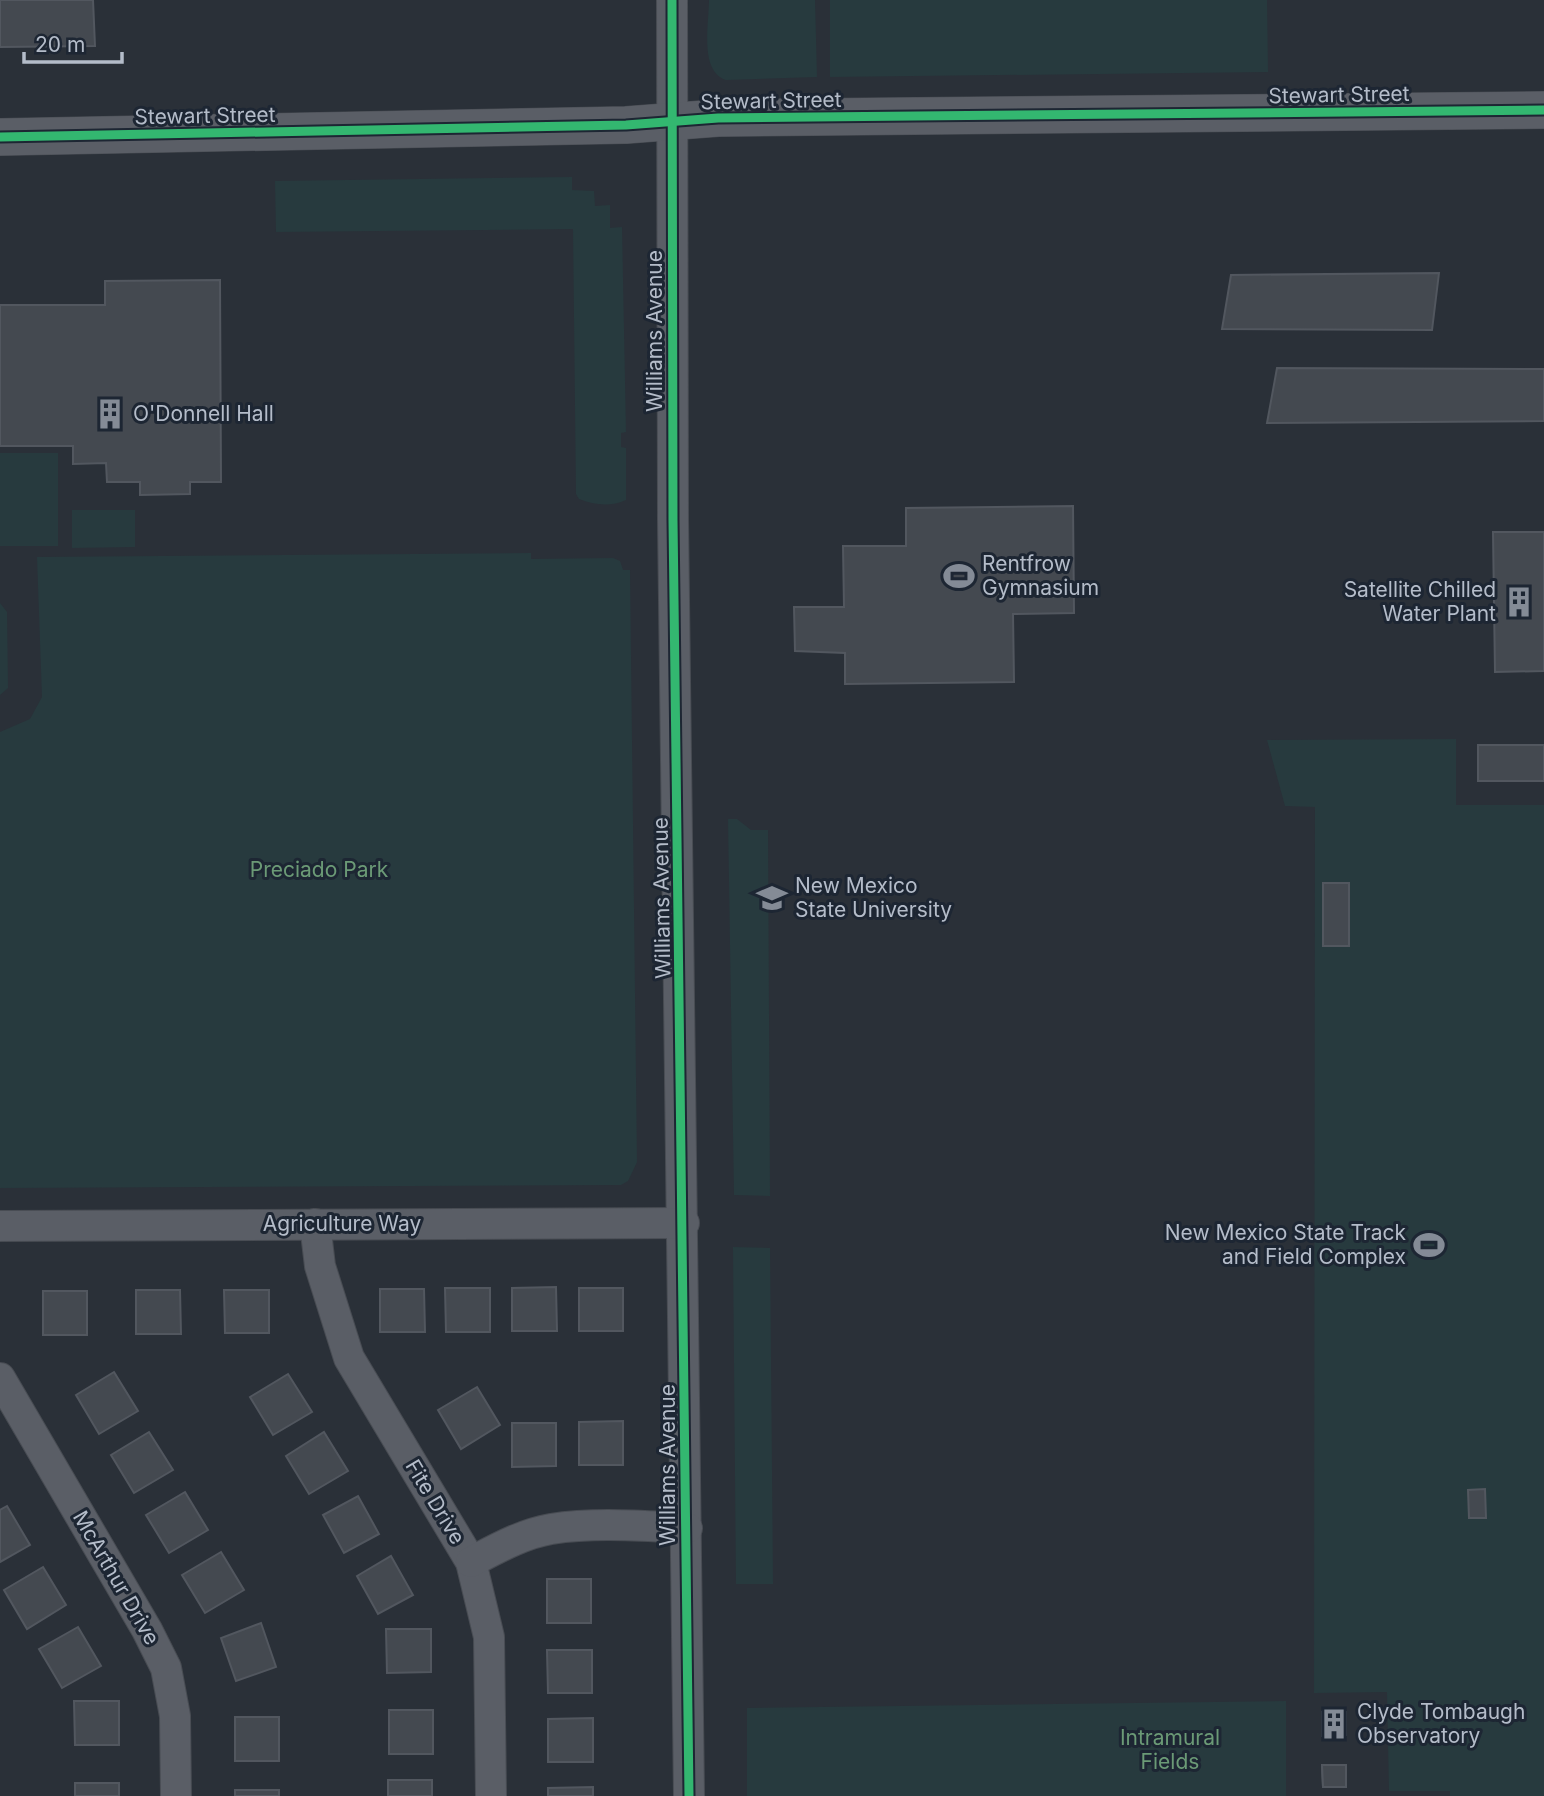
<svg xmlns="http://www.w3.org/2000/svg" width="1544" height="1796" font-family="Inter,sans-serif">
<rect width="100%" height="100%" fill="#2a3038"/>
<g fill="#273a3e">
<path d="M 709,0 L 815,0 L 817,77 L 726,80 C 699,71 709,24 709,0 Z"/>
<path d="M 830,0 L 1267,0 L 1268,72 L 830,77 Z"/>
<path d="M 572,177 L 572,190 L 594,191 L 595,206 L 610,205 L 610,228 L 622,227 L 626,432 L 621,433 L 621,447 L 626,448 L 626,500 C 611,507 594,505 579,499 L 576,494 L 573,229 L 276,232 L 275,181 Z"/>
<rect x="0" y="453" width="58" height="93"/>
<path d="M 72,510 L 135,510 L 135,547 L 72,548 Z"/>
<path d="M 531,553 L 531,559 L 613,558 L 620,561 L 623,570 L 630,570 L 637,1162 L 628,1181 L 621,1185 L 0,1188 L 0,732 L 30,719 L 42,697 L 37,557 Z"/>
<path d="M 0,603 L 7,612 L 8,688 L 0,695 Z"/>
<path d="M 1456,739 L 1456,805 L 1544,805 L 1544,1796 L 1450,1796 L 1450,1791 L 1389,1791 L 1387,1692 L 1314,1693 L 1315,807 L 1285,806 L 1267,740 Z"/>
<path d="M 728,819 L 737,819 L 751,830 L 768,830 L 770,1196 L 734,1195 Z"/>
<path d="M 733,1247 L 770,1248 L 773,1584 L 736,1584 Z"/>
<path d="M 1286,1701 L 1286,1796 L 747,1796 L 747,1708 Z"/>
</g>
<g fill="#444950" stroke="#52575f" stroke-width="2">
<path d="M 0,0 L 93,0 L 95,46 L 0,47 Z"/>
<path d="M 1439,273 L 1432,330 L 1222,329 L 1231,275 Z"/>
<path d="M 220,280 L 221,482 L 190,482 L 190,494 L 140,495 L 140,482 L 107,482 L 106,463 L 73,464 L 73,446 L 0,446 L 0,305 L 105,305 L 105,281 Z"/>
<path d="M 1277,368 L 1544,369 L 1544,421 L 1267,423 Z"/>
<path d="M 1073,506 L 1074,613 L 1013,614 L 1014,682 L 845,684 L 845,653 L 795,651 L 794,607 L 844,607 L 843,546 L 906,546 L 906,508 Z"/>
<path d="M 1493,532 L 1544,532 L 1544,671 L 1495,672 Z"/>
<rect x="1478" y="745" width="66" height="36"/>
<rect x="1323" y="883" width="26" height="63"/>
<path d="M 556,1287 L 557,1331 L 512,1331 L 512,1288 Z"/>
<path d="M 445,1288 L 490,1288 L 490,1332 L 446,1332 Z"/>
<rect x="579" y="1288" width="44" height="43"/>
<path d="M 380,1289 L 424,1289 L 425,1332 L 380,1332 Z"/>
<path d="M 136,1290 L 180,1290 L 181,1334 L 136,1334 Z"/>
<path d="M 224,1290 L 269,1290 L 269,1333 L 225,1333 Z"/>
<rect x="43" y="1291" width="44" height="44"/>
<path d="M 114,1372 L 138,1411 L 99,1434 L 76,1395 Z"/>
<path d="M 288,1374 L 312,1412 L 273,1435 L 250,1397 Z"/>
<path d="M 477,1387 L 500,1425 L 461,1449 L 438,1410 Z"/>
<path d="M 623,1421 L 623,1465 L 579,1465 L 579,1422 Z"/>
<path d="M 512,1423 L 556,1423 L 556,1466 L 512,1467 Z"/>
<path d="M 149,1432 L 173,1470 L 134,1493 L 111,1455 Z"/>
<path d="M 324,1432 L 348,1471 L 309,1494 L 286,1456 Z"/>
<path d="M 1485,1489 L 1486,1518 L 1469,1518 L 1468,1490 Z"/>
<path d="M 185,1492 L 208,1530 L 169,1553 L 146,1515 Z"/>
<path d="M 358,1496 L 379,1534 L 344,1553 L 323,1515 Z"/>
<path d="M 7,1506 L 30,1545 L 0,1562 L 0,1510 Z"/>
<path d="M 221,1552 L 244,1590 L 205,1613 L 182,1575 Z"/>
<path d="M 391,1556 L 413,1595 L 378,1614 L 357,1576 Z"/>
<path d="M 43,1567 L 66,1605 L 27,1629 L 4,1590 Z"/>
<rect x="547" y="1579" width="44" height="44"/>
<path d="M 261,1623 L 276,1667 L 236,1681 L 221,1638 Z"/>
<path d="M 78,1627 L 101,1666 L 62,1688 L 39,1649 Z"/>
<path d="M 386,1629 L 431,1629 L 431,1672 L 387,1673 Z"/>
<path d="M 547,1650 L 592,1650 L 592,1693 L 548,1693 Z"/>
<path d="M 74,1701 L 119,1701 L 119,1745 L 75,1745 Z"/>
<rect x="389" y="1710" width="44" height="44"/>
<path d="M 1322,1712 L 1346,1712 L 1346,1735 L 1322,1736 Z"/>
<path d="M 1322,1712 L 1346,1712 L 1346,1735 L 1322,1736 Z"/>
<rect x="235" y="1717" width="44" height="44"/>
<path d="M 593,1718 L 593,1762 L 548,1762 L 548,1719 Z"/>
<path d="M 1322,1765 L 1346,1765 L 1346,1787 L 1323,1787 Z"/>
<path d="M 1322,1765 L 1346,1765 L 1346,1787 L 1323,1787 Z"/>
<rect x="388" y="1780" width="44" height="16"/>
<rect x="75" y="1783" width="44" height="13"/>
<path d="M 593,1787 L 593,1796 L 548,1796 L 548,1788 Z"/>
<rect x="235" y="1790" width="44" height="6"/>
</g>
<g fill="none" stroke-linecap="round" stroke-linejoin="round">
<g stroke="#484c53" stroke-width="32">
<g id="minor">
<path d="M 672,0 L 673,520 L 689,1796"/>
<path d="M 315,1224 L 320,1266 L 349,1358 L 471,1562 L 489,1637 L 491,1796"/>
<path d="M 0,1226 L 684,1223"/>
<path d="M 0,1378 L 147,1630 L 166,1668 L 175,1716 L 176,1796"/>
<path d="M 471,1562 C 496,1549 522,1534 551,1529 C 595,1522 642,1526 687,1528"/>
</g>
</g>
<g stroke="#484c53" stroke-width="38">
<path id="tertiary" d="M 0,137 L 626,125 L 718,118 L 1544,110"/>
</g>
<use href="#minor" stroke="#5a5e66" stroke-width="30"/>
<use href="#tertiary" stroke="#5a5e66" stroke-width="37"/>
<g stroke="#1d2633" stroke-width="13">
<g id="cycleway">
<path d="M 672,0 L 673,520 L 689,1796"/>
<path d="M 0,137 L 626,125 L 718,118 L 1544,110"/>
</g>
</g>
<use href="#cycleway" stroke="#33b770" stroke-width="9"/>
</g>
<defs>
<g id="building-bare" transform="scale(2.415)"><path d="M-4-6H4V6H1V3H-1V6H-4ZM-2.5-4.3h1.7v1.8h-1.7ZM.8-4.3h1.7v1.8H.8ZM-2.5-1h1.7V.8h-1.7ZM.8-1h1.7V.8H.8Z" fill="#848b96" stroke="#1d2633" stroke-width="2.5" paint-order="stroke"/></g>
<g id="stadium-bare" transform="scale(2.415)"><path d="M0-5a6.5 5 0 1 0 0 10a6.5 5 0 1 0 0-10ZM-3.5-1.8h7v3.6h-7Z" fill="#848b96" stroke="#1d2633" stroke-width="2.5" paint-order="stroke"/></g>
<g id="university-bare" transform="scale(2.415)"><path d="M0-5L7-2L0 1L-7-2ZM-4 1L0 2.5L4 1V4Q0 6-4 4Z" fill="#848b96" stroke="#1d2633" stroke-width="2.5" paint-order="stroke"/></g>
</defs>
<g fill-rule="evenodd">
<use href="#building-bare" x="110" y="414"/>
<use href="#stadium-bare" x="959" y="576"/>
<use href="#building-bare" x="1519" y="602"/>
<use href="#university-bare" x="772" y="898"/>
<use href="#stadium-bare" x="1429" y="1245"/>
<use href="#building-bare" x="1334" y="1724"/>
</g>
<g text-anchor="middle" stroke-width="6" stroke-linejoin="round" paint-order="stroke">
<g font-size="21" fill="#b4bcc9" stroke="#1d2633">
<text transform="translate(1339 95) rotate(-1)" y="7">Stewart Street</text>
<text transform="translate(771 101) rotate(-1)" y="7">Stewart Street</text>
<text transform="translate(205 116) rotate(-1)" y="7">Stewart Street</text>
<text transform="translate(655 331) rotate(-90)" y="7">Williams Avenue</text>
<text transform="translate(662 898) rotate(-91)" y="7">Williams Avenue</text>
<text x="342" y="1231">Agriculture Way</text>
<text transform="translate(668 1465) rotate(-90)" y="7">Williams Avenue</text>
<text transform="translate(435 1502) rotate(59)" y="7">Fite Drive</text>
<text transform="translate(116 1578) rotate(60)" y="7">McArthur Drive</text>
</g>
<g font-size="21" fill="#b4bcc9" stroke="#1d2633" text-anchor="start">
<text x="133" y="421">O'Donnell Hall</text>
<text x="982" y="571">Rentfrow<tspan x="982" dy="24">Gymnasium</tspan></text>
<text x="1496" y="597" text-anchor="end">Satellite Chilled<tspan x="1496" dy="24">Water Plant</tspan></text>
<text x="795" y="893">New Mexico<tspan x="795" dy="24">State University</tspan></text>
<text x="1406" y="1240" text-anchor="end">New Mexico State Track<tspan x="1406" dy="24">and Field Complex</tspan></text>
<text x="1357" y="1719">Clyde Tombaugh<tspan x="1357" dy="24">Observatory</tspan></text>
</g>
<g font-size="21" fill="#6b9a76" stroke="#1d2633">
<text x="319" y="877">Preciado Park</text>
<text x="1170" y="1745">Intramural<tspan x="1170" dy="24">Fields</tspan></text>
</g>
</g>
<path d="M24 52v10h98v-10" fill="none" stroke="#b4bcc9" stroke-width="3.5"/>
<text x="35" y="52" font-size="21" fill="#b4bcc9" stroke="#1d2633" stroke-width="5" paint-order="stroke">20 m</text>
</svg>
